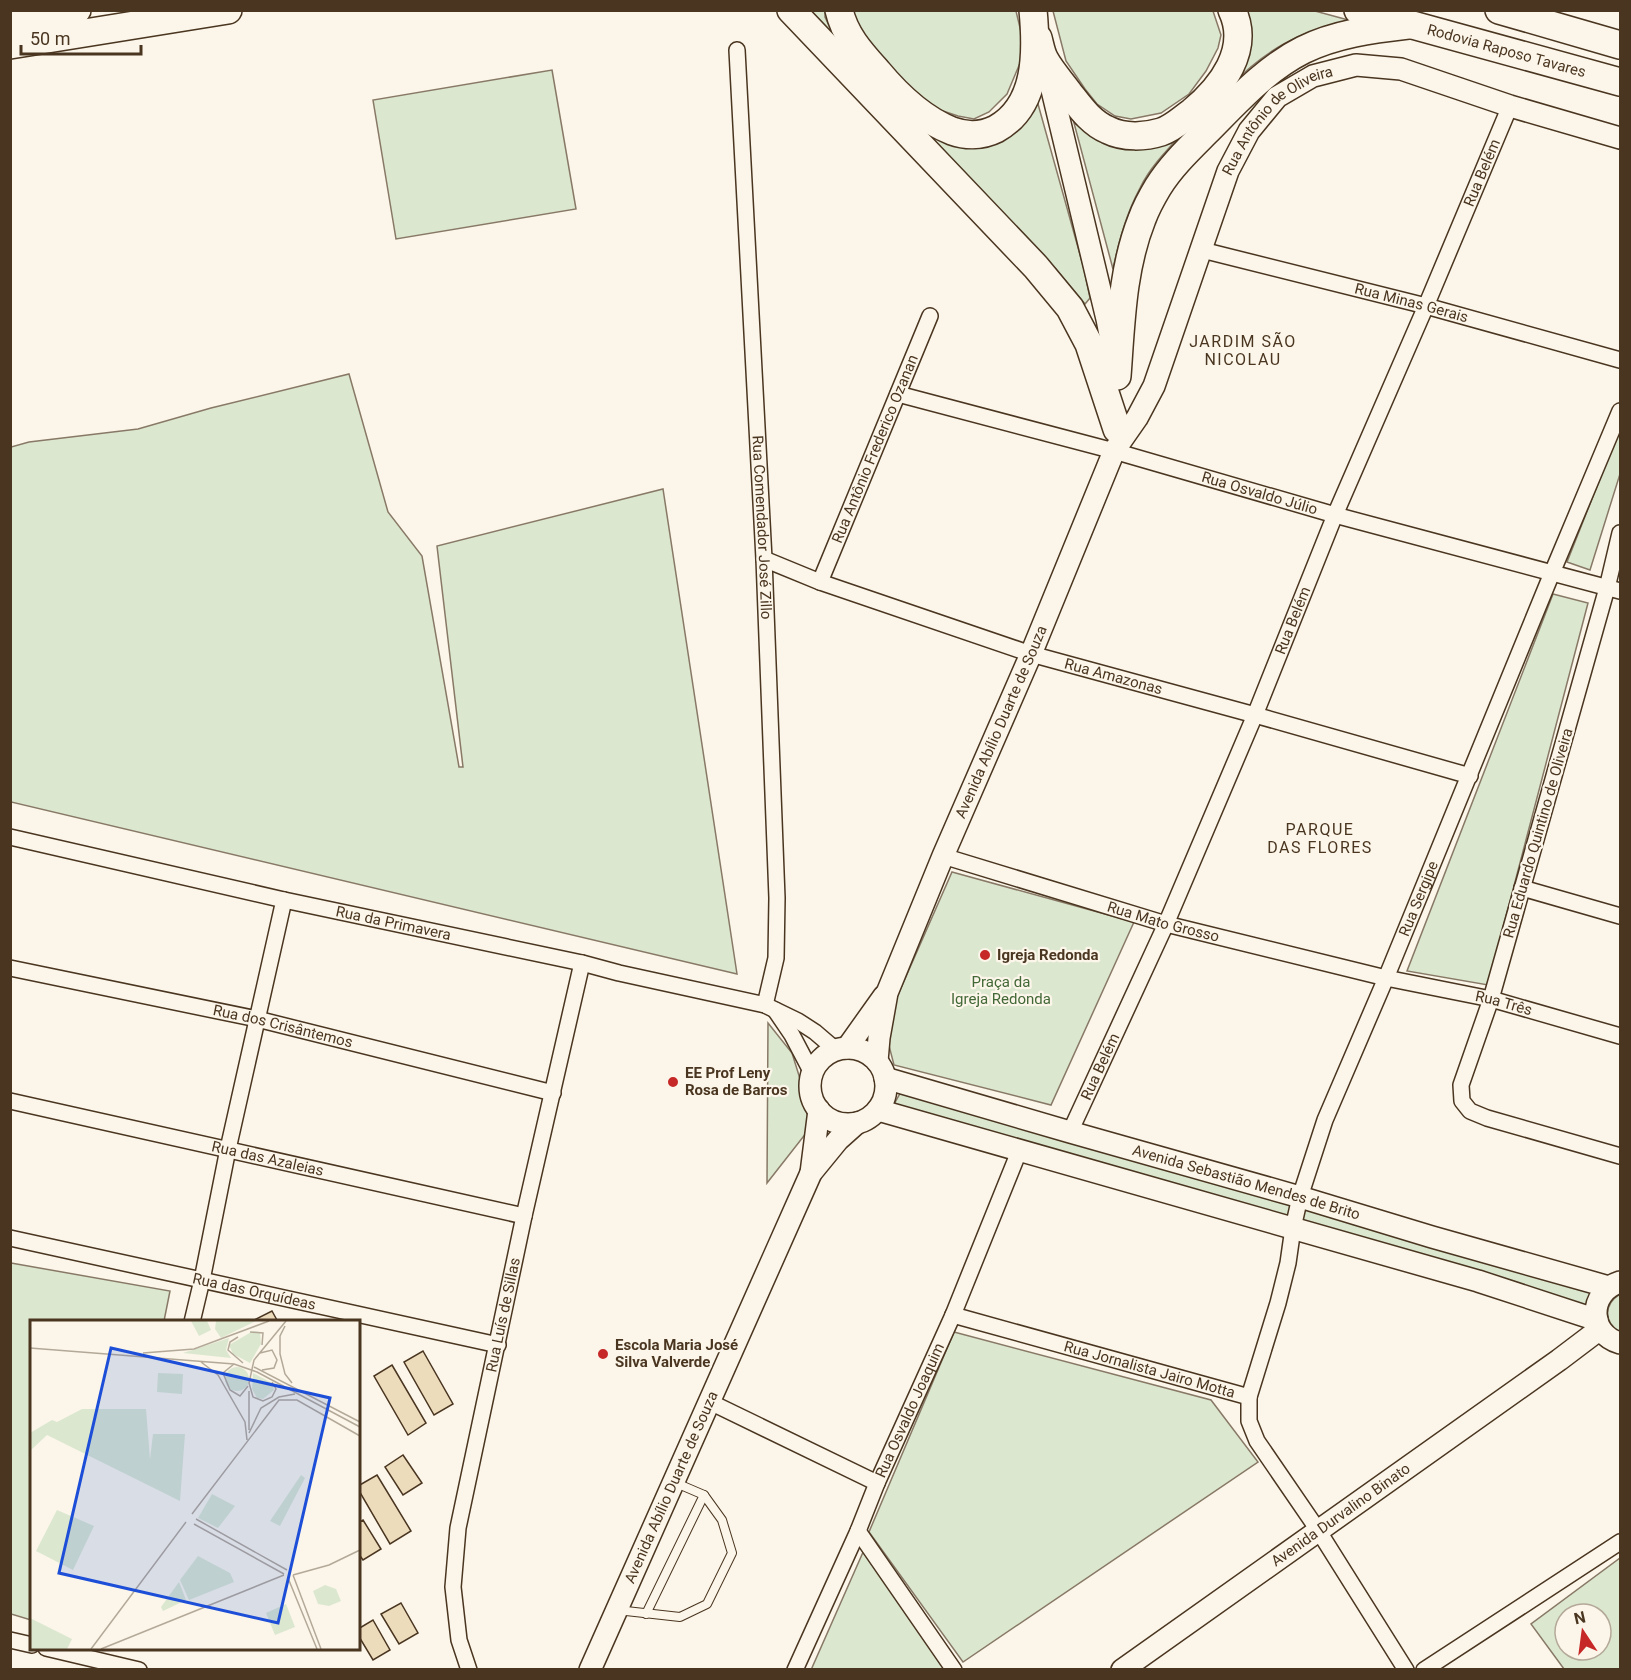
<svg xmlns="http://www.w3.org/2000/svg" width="1631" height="1680" font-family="Roboto,sans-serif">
<rect width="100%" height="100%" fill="#fbf6e9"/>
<g fill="#dce7d0" stroke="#887966" stroke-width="1.5" fill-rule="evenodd">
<path d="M 805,11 L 825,11 L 825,17 L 838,44 Z"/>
<path d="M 846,11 L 1016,11 L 1021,32 L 1023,56 L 1007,94 L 989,112 L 974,119 L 958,116 L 934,108 L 915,98 L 855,32 Z"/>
<path d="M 1053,11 L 1213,11 L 1221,35 L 1218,48 L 1206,71 L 1189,94 L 1161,113 L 1131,119 L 1115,116 L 1097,104 L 1085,89 L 1066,61 Z"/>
<path d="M 1240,11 L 1315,11 L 1352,21 C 1333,25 1315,29 1298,37 C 1272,48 1249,67 1229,87 Z"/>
<path d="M 552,70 L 576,209 L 396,239 L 373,100 Z"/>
<path d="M 1038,104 L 1084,269 L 1090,298 L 1085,304 L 1056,269 L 922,134 L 926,132 L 950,139 Z"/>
<path d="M 1074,123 L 1097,135 L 1184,132 C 1168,149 1150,167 1140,188 C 1126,214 1119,241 1113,269 Z"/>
<path d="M 349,374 L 388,512 L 422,556 L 459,767 L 463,767 L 437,546 L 663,489 L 737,974 L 11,802 L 11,447 L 29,442 L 138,429 L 211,408 Z"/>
<path d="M 1620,428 L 1620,474 L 1590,570 L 1567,562 Z"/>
<path d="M 1553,594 L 1588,603 L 1488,985 L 1407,971 Z"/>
<path d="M 952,872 L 1134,922 L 1051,1105 L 894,1065 L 887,1038 L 897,997 Z"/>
<path d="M 768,1023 L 792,1053 L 801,1082 L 808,1115 L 807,1132 L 767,1183 Z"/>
<path d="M 902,1090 L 1593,1288 L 1587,1306 L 1303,1226 L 893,1106 Z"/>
<path d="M 11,1263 L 170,1291 L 164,1321 L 32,1322 L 31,1620 L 11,1614 Z"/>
<path d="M 1620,1294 L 1620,1332 C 1603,1322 1604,1304 1620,1294 Z"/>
<path d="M 954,1332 L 1211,1400 L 1258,1462 L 963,1662 L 869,1532 Z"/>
<path d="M 864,1550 L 945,1666 L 941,1670 L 811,1670 Z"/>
<path d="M 1620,1558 L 1620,1669 L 1564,1669 L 1531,1624 ZM 1565,1614 L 1601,1614 L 1601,1650 L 1565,1650 Z"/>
</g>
<g fill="#ecdcbc" stroke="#4a3520" stroke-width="1.5">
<path d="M 272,1311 L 278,1322 L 255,1322 L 254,1320 Z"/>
<path d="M 423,1351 L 453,1404 L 434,1415 L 404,1362 Z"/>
<path d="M 392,1365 L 426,1423 L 408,1435 L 374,1376 Z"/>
<path d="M 403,1455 L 422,1483 L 403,1495 L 385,1467 Z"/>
<path d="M 377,1475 L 411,1531 L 390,1544 L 358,1489 L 358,1486 Z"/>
<path d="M 363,1520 L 381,1549 L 363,1560 L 358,1553 L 358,1523 Z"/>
<path d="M 401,1603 L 418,1633 L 399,1644 L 381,1614 Z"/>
<path d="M 373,1620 L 390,1650 L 373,1660 L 358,1635 L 358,1629 Z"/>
</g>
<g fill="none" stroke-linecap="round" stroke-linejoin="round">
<g stroke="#4a3520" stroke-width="10">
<g id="service">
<path d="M 617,1610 L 680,1617 L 707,1604 L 732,1553 L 722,1520 L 704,1495 L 676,1483"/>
<path d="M 646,1614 L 704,1495"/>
</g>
</g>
<g stroke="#4a3520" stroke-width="18">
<g id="minor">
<path id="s1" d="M 737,50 L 764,559 L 777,898 L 776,958 L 765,1005"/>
<path id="s2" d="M 1202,250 L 1426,306 L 1620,360"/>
<path id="s3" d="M 898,394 L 1114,451 L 1335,515 L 1620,591"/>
<path d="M 1620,533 L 1607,588 L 1491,999 L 1461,1085 L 1462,1101 L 1470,1111 L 1487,1118 L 1620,1156"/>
<path id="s4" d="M 764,559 L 820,582 L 1031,654 L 1255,715 L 1470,776"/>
<path id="s5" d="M 820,582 L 930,316"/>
<path id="s6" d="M 10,837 L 284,900 L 582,963 L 619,973 L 765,1005 L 798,1021 L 815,1032 L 836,1050"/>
<path id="s7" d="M 943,856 L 1166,924 L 1386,978 L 1491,999 L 1620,1036"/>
<path d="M 1522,888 L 1620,916"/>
<path id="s8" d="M 10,968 L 257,1019 L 553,1093"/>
<path d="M 775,1010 L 792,1035 L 812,1073"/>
<path id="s9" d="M 10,1101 L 524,1216"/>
<path id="s10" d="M 1070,1132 L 1166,924 L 1255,715 L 1335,515 L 1426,306 L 1510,106"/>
<path id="s11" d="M 10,1238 L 498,1345"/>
<path id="s12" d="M 953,1315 L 1249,1397 L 1249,1421 L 1257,1441 L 1318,1530 L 1406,1670"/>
<path d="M 192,1322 L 202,1280 L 228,1149 L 284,900"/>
<path id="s13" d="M 1249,1397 L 1278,1303 L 1288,1263 L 1293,1228 L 1300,1197 L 1325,1120 L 1386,978 L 1552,573 L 1620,411"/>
<path d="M 710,1402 L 877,1483"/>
<path d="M 858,1531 L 954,1670"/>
<path d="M 10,1640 L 32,1645"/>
<path d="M 46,1648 L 139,1670"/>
<path id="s14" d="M 469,1670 L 459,1640 L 453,1587 L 458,1528 L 524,1216 L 582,963"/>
<path id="s15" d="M 795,1670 L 858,1531 L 877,1483 L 953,1315 L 1020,1149"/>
<path d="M 1424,1670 L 1620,1542"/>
</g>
</g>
<g stroke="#4a3520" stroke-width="24">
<g id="secondary">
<path d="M 1046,65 L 1107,319 L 1113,350"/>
<path d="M 847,1048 L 884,996"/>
<circle cx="848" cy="1086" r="38"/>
<path id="s16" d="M 877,1061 L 879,1038 L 887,993 L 943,856 L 1031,654 L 1114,451 L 1137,418 L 1154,386 L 1228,171 L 1249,131 L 1277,97 L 1313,76 L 1356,65 L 1401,69 L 1510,106 L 1620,138"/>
<path id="s17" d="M 885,1078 L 1070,1132 L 1300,1197 L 1432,1237 L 1609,1287"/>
<path d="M 878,1110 L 1478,1281 L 1597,1320"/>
<path d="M 811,1173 L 819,1110"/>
<path d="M 1620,1282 C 1588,1292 1588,1334 1620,1343"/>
<path id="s18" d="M 590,1670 L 811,1173 L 838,1140 L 857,1123"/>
<path id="s19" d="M 1122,1670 L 1559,1360 L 1600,1329"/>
</g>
</g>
<g stroke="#4a3520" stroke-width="30">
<g id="motorway">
<path d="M 791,10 L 1036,267 L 1070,308 L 1089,344 L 1117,429"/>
<path d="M 839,10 C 845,36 861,53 878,72 C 898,96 922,119 952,131 C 966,136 982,136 996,129 C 1038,106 1037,52 1033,10"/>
<path id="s20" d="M 1358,10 L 1620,82"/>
<path d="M 1499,10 L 1620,45"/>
<path d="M 10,21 L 77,10"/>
<path d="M 1038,38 C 1040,45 1041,53 1045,60 C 1051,71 1061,82 1069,93 C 1080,107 1091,123 1108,130 C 1124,138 1145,137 1161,132 C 1173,128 1182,119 1192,112 C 1221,88 1251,50 1232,10"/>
<path d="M 10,45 L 228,10"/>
<path d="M 1117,376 C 1121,323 1122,269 1142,219 C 1146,208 1152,197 1158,187 C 1171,166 1189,149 1206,132 C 1235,103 1265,69 1303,50 C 1335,34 1373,29 1408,25"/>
</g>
</g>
<use href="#service" stroke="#fbf6e9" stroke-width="8"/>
<use href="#minor" stroke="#fbf6e9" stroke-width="15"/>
<use href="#secondary" stroke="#fbf6e9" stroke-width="21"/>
<use href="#motorway" stroke="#fbf6e9" stroke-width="27"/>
</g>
<g fill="#c62828" stroke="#fbf6e9" stroke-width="2">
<circle cx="985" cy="955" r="6"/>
<circle cx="673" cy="1082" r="6"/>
<circle cx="603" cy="1354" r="6"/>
</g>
<g text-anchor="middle" stroke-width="4.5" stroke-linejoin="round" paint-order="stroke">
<g font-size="15" fill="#4a3520" stroke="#fbf6e9">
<text dy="5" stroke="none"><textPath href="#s20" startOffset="154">Rodovia Raposo Tavares</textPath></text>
<text dy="5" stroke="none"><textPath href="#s16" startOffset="1034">Rua Antônio de Oliveira</textPath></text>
<text dy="5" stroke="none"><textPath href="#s10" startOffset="1044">Rua Belém</textPath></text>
<text dy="5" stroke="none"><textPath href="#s2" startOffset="216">Rua Minas Gerais</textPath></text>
<text dy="5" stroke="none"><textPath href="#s5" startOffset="144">Rua Antônio Frederico Ozanan</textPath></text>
<text dy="5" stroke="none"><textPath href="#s3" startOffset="375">Rua Osvaldo Júlio</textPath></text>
<text dy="5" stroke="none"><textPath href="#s1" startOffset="478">Rua Comendador José Zillo</textPath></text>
<text dy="5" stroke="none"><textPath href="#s10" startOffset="558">Rua Belém</textPath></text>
<text dy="5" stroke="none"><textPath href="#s4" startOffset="369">Rua Amazonas</textPath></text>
<text dy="5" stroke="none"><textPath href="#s16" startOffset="363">Avenida Abílio Duarte de Souza</textPath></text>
<text transform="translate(1538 833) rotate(-74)" y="5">Rua Eduardo Quintino de Oliveira</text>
<text dy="5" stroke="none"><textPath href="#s13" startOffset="528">Rua Sergipe</textPath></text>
<text dy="5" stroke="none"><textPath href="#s7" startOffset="230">Rua Mato Grosso</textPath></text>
<text dy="5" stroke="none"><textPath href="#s6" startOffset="393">Rua da Primavera</textPath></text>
<text dy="5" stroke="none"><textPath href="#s7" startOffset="580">Rua Três</textPath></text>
<text dy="5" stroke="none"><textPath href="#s8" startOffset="279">Rua dos Crisântemos</textPath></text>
<text dy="5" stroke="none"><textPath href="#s10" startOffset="72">Rua Belém</textPath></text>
<text dy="5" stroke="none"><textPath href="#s9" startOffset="264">Rua das Azaleias</textPath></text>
<text dy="5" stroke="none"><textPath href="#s17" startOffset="376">Avenida Sebastião Mendes de Brito</textPath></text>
<text dy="5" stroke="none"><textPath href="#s11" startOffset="250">Rua das Orquídeas</textPath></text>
<text dy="5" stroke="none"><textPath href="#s14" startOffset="362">Rua Luís de Sillas</textPath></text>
<text dy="5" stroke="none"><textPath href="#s12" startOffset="204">Rua Jornalista Jairo Motta</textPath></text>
<text dy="5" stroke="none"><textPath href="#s15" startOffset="284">Rua Osvaldo Joaquim</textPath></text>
<text dy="5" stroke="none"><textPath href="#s18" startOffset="200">Avenida Abílio Duarte de Souza</textPath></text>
<text dy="5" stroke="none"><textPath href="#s19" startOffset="268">Avenida Durvalino Binato</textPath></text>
</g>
<g font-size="15" font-weight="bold" fill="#4a3520" stroke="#fbf6e9" text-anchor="start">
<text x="997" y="960">Igreja Redonda</text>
<text x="685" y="1078">EE Prof Leny<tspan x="685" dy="17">Rosa de Barros</tspan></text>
<text x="615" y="1350">Escola Maria José<tspan x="615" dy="17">Silva Valverde</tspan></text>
</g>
<g font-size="15" fill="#436837" stroke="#fbf6e9">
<text x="1001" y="987">Praça da<tspan x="1001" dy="17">Igreja Redonda</tspan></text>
</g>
<g font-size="16" letter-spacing="1.5" fill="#4a3520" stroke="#fbf6e9">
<text x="1243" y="347">JARDIM SÃO<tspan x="1243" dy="18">NICOLAU</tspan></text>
<text x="1320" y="835">PARQUE<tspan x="1320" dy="18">DAS FLORES</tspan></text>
</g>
</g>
<g transform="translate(30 1320)">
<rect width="330" height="330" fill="#fbf6e9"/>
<path d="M 161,1 L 177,1 L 181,10 L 169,16 ZM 186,1 L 226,1 L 191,18 L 185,9 ZM 223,11 L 230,12 L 231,24 L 220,43 L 203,34 L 199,25 ZM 199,18 L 196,30 L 201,38 L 153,33 ZM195 59a12 12 0 1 1 24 0a12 12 0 1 1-24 0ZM 128,53 L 153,54 L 152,74 L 127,72 ZM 223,53 L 242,63 L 244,70 L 233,79 L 227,78 L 222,69 ZM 52,89 L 116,89 L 120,139 L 123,114 L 155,114 L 150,181 L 17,115 L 0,131 L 0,113 L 22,100 L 27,102 ZM 271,155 L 275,158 L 250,206 L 240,201 ZM 182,174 L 205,186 L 188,208 L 168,198 ZM 27,190 L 64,206 L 43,250 L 6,231 ZM 168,236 L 200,253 L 204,262 L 159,280 L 150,260 ZM 149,262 L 156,280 L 133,291 L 131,287 ZM 295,265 L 306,269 L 311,281 L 299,286 L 288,284 L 283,271 ZM 256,284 L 265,307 L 245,315 L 236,293 ZM 0,298 L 42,319 L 37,329 L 0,329 Z" fill="#dce7d0"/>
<path fill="none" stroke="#b4a999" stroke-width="1.5" d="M 255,6 L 250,16 L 250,34 L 255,54 L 262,63M 220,12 L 233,13 L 232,25M 208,17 L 200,22 L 198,30 L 213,43M 0,28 L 204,44 L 227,52 L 330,107M 113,33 L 164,29 L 239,1M 230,33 L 242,30 L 247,40 L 244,48 L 232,50M 171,42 L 188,55 L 215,102 L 217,120M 204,44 L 193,53 L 200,70 L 210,76 L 218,66M 224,47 L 330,102M 242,62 L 246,69 L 242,77 L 233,81 L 223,77 L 219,63 L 224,40 L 256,1M 219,71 L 219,110M 219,113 L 231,88 L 249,77 L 265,74M 162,194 L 249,80 L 267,80 L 330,116M 166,199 L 257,250M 164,204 L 254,254M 263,255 L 291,329M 263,255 L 299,245 L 330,230M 258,258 L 287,329M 61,329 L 156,202M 71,329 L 254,255"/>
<path fill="#1d4ed8" fill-opacity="0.15" stroke="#1d4ed8" stroke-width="3" d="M 81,28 L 300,78 L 248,303 L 29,253 Z"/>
<rect width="330" height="330" fill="none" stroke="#4a3520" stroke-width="3"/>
</g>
<rect width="1631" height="1680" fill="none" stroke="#4a3520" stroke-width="24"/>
<g transform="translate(1583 1632) rotate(347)"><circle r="28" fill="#fbf6e9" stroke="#b4a999" stroke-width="1.5"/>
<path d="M0-4.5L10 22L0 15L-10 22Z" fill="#c62828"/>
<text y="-9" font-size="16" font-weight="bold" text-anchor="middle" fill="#4a3520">N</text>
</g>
<path d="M21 45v9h120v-9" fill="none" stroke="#4a3520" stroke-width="3"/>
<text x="30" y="45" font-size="18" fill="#4a3520" stroke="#fbf6e9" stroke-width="4.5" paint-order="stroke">50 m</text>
</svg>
